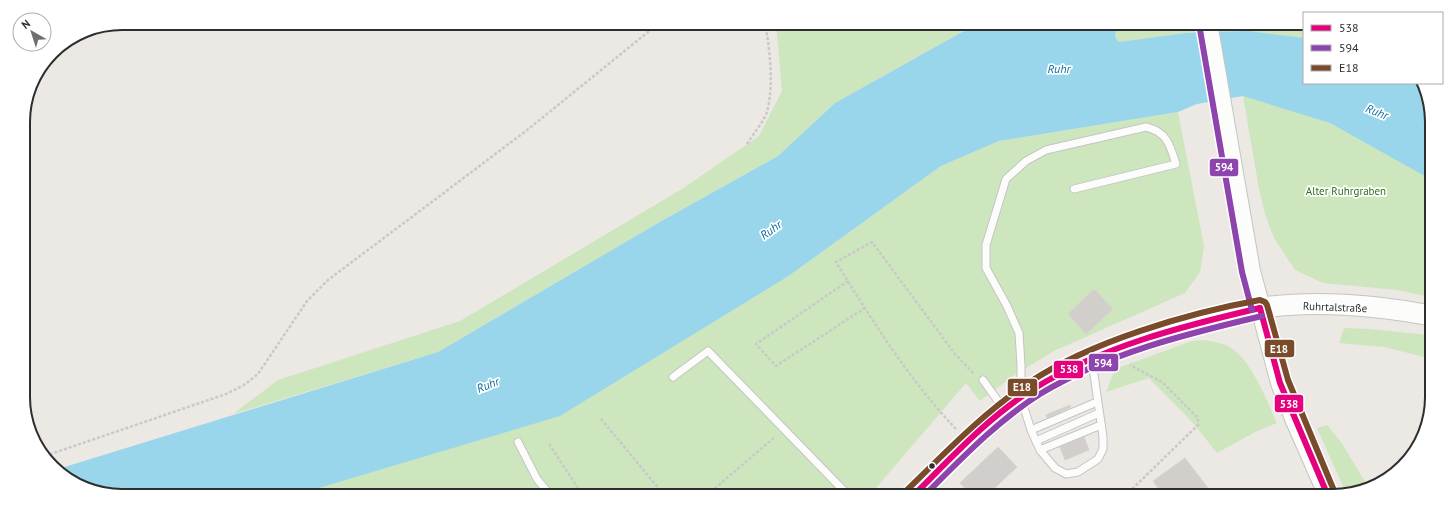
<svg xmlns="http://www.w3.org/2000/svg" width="1455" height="519" font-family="'PT Sans',sans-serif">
<rect width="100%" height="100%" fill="#ece8e4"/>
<g fill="#cee6be">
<path d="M 776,23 L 956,23 L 962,32 L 835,103 L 778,156 L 658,223 L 438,352 L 233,414 L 278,380 L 460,321 L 682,189 L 759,136 L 782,91 Z"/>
<path d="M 1125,23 L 1304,23 L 1304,78 L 1185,33 L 1119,42 L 1115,37 L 1116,31 Z"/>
<path d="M 1304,83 L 1431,143 L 1429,297 L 1397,290 L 1323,283 L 1295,270 L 1274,238 L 1265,214 L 1259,189 L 1243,96 Z"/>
<path d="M 1178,112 L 1204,246 L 1200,272 L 1185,293 L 1054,351 L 1013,376 L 980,401 L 966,383 L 869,496 L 292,496 L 316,488 L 790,275 L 941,166 L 999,141 Z"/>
<path d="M 1344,328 L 1370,329 L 1428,335 L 1428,358 L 1384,347 L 1339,343 Z"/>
<path d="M 1204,340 C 1214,342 1226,343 1234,350 C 1253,364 1267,401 1277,423 L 1257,431 L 1217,453 L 1193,423 L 1149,378 L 1106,392 L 1115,369 L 1192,341 Z"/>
<path d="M 1327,425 L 1341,442 L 1367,485 L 1346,493 L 1317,428 Z"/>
</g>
<path fill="#99d6ec" d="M 992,23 L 1125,23 L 1116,31 L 1115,37 L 1119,42 L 1185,33 L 1247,31 L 1304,38 L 1304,83 L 1419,83 L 1431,109 L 1430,179 L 1330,123 L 1243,96 L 1197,104 L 1178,112 L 999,141 L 941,166 L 790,275 L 560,416 L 292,496 L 122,496 L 90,491 L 58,469 L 438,352 L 658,223 L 778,156 L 835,103 L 962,32 Z"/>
<g fill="#d1cecb" stroke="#d7d4d0">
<path d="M 1094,289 L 1113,309 L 1086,334 L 1068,314 Z"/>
<path d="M 1070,405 L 1071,407 L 1047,418 L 1046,415 Z"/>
<path d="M 1084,437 L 1089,450 L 1065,460 L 1060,447 Z"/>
<path d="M 998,447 L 1017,467 L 986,496 L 972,496 L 960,483 Z"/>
<path d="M 1185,458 L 1214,496 L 1164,496 L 1153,481 Z"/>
</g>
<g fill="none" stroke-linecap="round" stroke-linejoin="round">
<g stroke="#c5c4c5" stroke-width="9">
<g id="service">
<path d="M 1074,189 L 1176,164 C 1170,145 1167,132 1146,127 L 1046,150 L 1026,161 L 1006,179 L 986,245 L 986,268 L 1007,306 L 1019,333 L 1021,365 L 1021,398 L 1031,430 L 1040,450 L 1055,468 L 1066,474 L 1078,472 L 1098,459 L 1103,449 L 1103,437 L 1092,361"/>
<path d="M 673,377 L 708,351 L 849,496"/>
<path d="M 983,380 L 1003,408"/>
<path d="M 1031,430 L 1097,402"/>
<path d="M 1036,441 L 1099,413"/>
<path d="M 518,442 L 537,479 L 551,496"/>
<path d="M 1040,450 L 1101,425"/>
</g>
</g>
<g stroke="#c5c4c5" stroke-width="20">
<path id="tertiary" d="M 1260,308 L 1280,383 L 1295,421 L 1328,496"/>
</g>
<g stroke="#c5c4c5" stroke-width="22">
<g id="secondary">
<path d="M 1207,23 L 1250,271 L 1260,308"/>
<path d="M 913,496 C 952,457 989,418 1035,388 C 1071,365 1111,351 1152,338 C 1187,327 1223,313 1260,308 C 1313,300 1376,305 1428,315"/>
</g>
</g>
<g stroke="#c9c9c8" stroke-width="2.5" stroke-dasharray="3 2" stroke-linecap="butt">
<path d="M 747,144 C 753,134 763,123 767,112 C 774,86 770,49 765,23"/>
<path d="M 848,281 L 756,344 L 776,366 L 865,308"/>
<path d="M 601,419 L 665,496"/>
<path d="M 956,429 C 909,380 872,320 836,262 L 872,242 L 955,354 L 974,374"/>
<path d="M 549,444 L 583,496"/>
<path d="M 45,456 L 226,394 L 244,385 L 258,374 L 307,301 L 328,280 L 526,131 L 659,23"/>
<path d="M 720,496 L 714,489 L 775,437"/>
<path d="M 1125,496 L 1198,425 L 1198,418 L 1162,382 L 1130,365"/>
</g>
<use href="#service" stroke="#fcfcfb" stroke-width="7"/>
<use href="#tertiary" stroke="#fcfcfb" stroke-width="18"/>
<use href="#secondary" stroke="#fcfcfb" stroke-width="20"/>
<g stroke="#fff" stroke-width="9">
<g id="bus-1">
<path d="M 1260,308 L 1280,383 L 1328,496"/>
<path d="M 913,496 C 951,458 989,416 1035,388 C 1103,346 1183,326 1260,308"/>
</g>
</g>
<g stroke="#fff" stroke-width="9">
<g id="bus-2">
<path d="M 1199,24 L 1242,272 L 1252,310"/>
<path d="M 924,496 C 960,460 997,421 1040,394 C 1108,353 1186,334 1262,316"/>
</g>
</g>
<g stroke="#fff" stroke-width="9">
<path id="bus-3" d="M 907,490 C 946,452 984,412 1030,382 C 1090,342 1188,313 1260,300 L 1265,302 L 1267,305 L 1288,380 L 1335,493"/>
</g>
<use href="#bus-1" stroke="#e5007d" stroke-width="6"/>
<use href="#bus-2" stroke="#8e44ad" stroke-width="6"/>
<use href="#bus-3" stroke="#7a4b2a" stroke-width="6"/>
</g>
<circle fill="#2e2e2e" stroke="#fff" stroke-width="1.5" cx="932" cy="466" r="3.5"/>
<g text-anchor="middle" stroke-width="3.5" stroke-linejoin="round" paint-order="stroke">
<g font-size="11" fill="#2c6e1b" stroke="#fff">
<text x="1346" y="195">Alter Ruhrgraben</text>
</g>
<g font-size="11" fill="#2e2e2e" stroke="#fff">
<text transform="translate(1335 307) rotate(2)" y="4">Ruhrtalstraße</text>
</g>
<g font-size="12" font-style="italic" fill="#0d6fa3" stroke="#fff">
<text x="1059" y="73">Ruhr</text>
<text transform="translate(1377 112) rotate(22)" y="4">Ruhr</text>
<text transform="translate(771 230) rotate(-36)" y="4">Ruhr</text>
<text transform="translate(488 385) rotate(-22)" y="4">Ruhr</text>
</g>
</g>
<path d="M0 0H1455V519H0ZM122 30H1333A92 92 0 0 1 1425 122V397A92 92 0 0 1 1333 489H122A92 92 0 0 1 30 397V122A92 92 0 0 1 122 30Z" fill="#fff" fill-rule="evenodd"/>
<path fill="none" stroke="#2e2e2e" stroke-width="2" d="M122 30H1333A92 92 0 0 1 1425 122V397A92 92 0 0 1 1333 489H122A92 92 0 0 1 30 397V122A92 92 0 0 1 122 30Z"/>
<g stroke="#fff" stroke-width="1.5">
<rect x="1209" y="158" width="30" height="19" rx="4" fill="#8e44ad"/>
<rect x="1264" y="339" width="31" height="19" rx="4" fill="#7a4b2a"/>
<rect x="1088" y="353" width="31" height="19" rx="4" fill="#8e44ad"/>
<rect x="1053" y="360" width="31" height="19" rx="4" fill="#e5007d"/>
<rect x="1007" y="378" width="31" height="19" rx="4" fill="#7a4b2a"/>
<rect x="1274" y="394" width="30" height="19" rx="4" fill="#e5007d"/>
</g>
<g font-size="11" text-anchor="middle" font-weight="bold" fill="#fff">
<text x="1224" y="171">594</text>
<text x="1279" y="353">E18</text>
<text x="1103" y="367">594</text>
<text x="1069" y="373">538</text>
<text x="1022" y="391">E18</text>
<text x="1289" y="408">538</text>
</g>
<rect x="1303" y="12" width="140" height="72" fill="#ffffff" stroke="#ababab"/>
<rect x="1311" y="25" width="20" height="6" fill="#e5007d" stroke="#ababab"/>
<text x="1339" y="32" font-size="12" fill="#2e2e2e">538</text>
<rect x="1311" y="45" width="20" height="6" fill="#8e44ad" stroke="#ababab"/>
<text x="1339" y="52" font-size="12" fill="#2e2e2e">594</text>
<rect x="1311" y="65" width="20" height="6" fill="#7a4b2a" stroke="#ababab"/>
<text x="1339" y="72" font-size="12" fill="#2e2e2e">E18</text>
<g transform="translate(32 32) rotate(321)"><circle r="19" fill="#ffffff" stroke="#ababab"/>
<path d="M0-3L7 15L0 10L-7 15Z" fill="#706f6e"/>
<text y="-6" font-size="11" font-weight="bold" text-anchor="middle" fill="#2e2e2e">N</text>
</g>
</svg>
